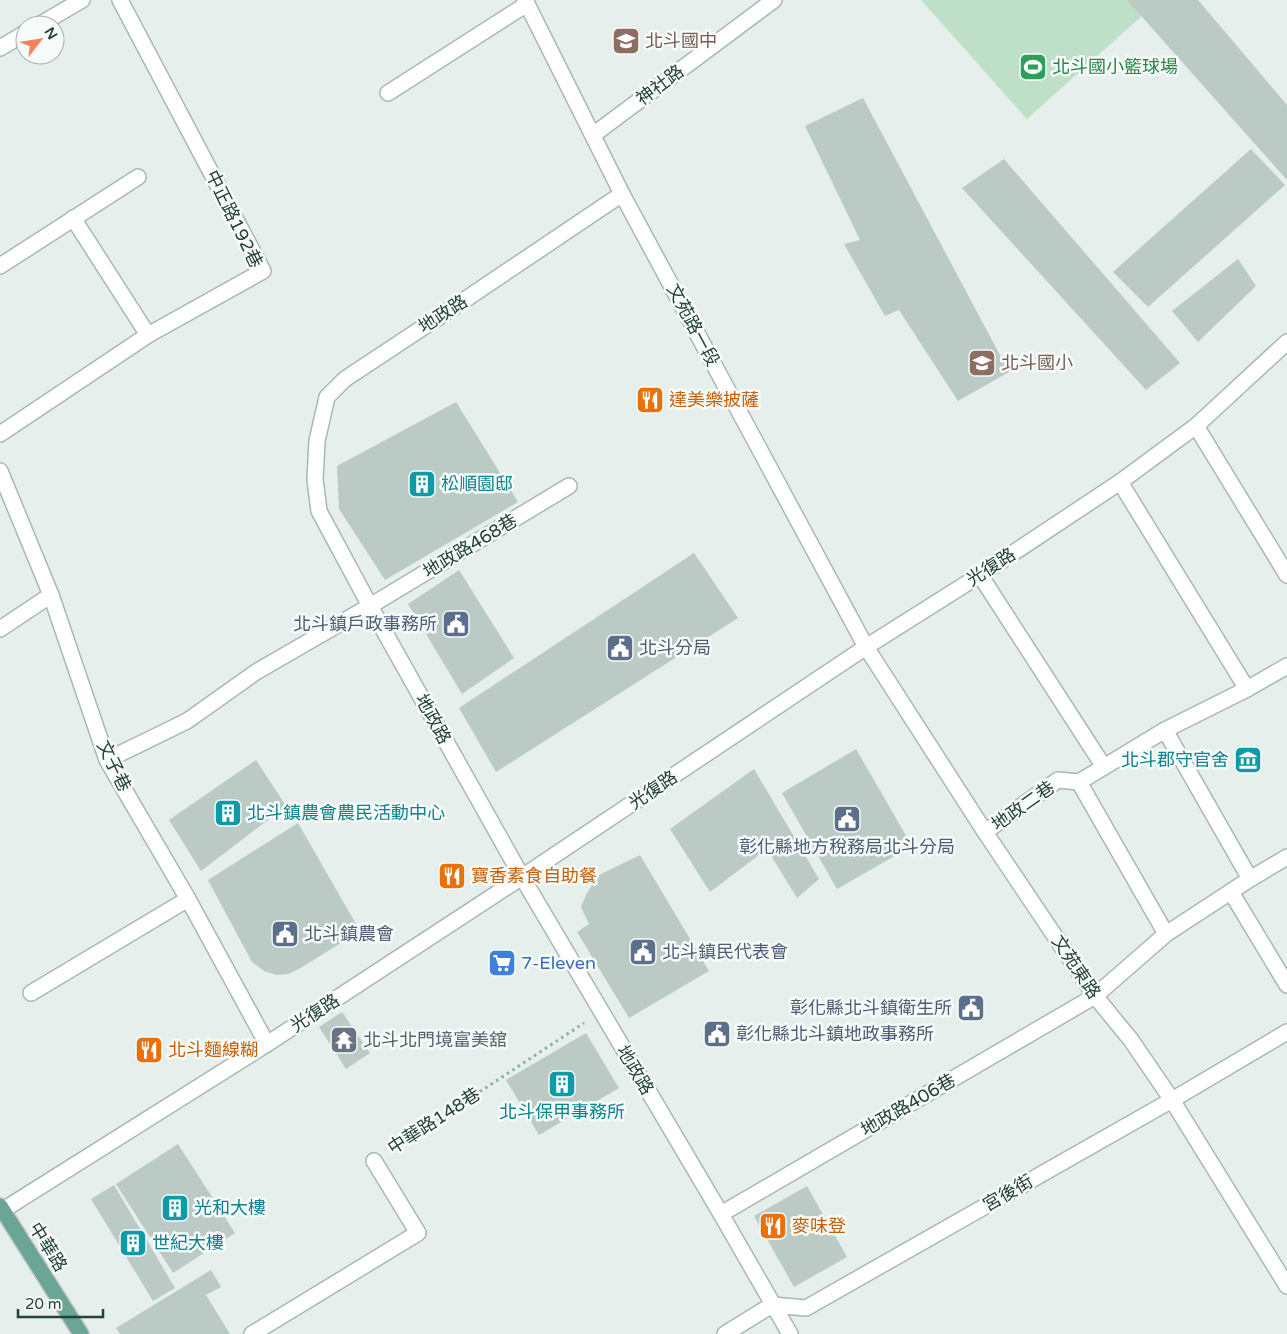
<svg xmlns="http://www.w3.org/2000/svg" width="1287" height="1334" font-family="'Varela Round','Noto Sans TC',sans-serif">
<rect width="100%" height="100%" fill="#e6efeb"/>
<path fill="#bfe0c8" d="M 921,0 L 1129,0 L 1144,14 L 1027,119 Z"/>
<g fill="#bbcac4">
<path d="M 1127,0 L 1198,0 L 1287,105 L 1287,180 Z"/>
<path d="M 863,98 L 1009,372 L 958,401 L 899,310 L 885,316 L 844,244 L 860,240 L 805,126 Z"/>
<path d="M 1251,149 L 1285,185 L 1148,307 L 1113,272 Z"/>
<path d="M 1004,159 L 1180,363 L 1146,390 L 962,188 Z"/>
<path d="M 1238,259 L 1256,286 L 1198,342 L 1172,311 Z"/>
<path d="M 456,402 L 518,502 L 385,580 L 339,509 L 337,466 Z"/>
<path d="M 694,553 L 738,618 L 496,772 L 459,708 Z"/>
<path d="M 459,570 L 514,658 L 462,694 L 408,604 Z"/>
<path d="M 856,749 L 912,846 L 837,889 L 782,793 Z"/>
<path d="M 256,760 L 286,806 L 201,871 L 169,820 Z"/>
<path d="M 754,769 L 819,879 L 797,898 L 767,849 L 710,892 L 670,829 Z"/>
<path d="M 298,823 L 360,931 L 299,969 L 288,974 L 277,975 L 264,971 L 252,962 L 208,880 Z"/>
<path d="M 640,855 L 709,971 L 629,1018 L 577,932 L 589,924 L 581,907 L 587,893 L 599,875 Z"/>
<path d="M 342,1012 L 370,1053 L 346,1069 L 319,1027 Z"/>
<path d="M 586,1033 L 619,1088 L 539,1135 L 506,1080 Z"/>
<path d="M 178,1144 L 235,1233 L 173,1273 L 116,1184 Z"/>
<path d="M 114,1185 L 175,1288 L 153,1301 L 91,1199 Z"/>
<path d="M 807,1186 L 847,1257 L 794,1287 L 754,1216 Z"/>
<path d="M 211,1270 L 221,1287 L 206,1295 L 230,1334 L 120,1334 L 116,1328 Z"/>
</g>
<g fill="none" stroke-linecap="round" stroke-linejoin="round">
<g stroke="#a8b8b2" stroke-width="18">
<g id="minor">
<path d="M 525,0 L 622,194 L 866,647 L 985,832 L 1095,996 L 1131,1040 L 1172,1100 L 1287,1286"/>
<path d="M 39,25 L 82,0"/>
<path d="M 0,48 L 25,33"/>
<path d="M 388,93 L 527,4"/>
<path d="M 593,135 L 774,0"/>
<path d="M 622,194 L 466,299 L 345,379 L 327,397 L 317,441 L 315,480 L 319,511 L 370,606 L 522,877 L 721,1214 L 790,1334"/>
<path d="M 73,218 L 148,335"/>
<path d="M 0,266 L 138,177"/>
<path d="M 1196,426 L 1287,575"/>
<path d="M 0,434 L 148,335 L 263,271 L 120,0"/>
<path d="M 0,471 L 51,595 L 107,760 L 188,899 L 267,1044"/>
<path d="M 1120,482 L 1247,689"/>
<path d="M 980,575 L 1104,767"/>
<path d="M 0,629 L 51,595"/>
<path d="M 1165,730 L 1250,879"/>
<path d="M 107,760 L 187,721 L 256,672 L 370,606 L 569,486"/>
<path d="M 1079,782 L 1166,934"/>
<path d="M 985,832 L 1058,780 L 1079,782 L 1165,730 L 1247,689 L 1287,666"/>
<path d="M 1231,892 L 1287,985"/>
<path d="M 31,993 L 188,899"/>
<path d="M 0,1212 L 267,1044 L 522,877 L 866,647 L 980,575 L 1120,482 L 1196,426 L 1287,342"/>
<path d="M 721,1214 L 1095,996 L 1166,934 L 1250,879 L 1287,857"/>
<path d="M 252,1334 L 418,1233 L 374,1161"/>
<path d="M 725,1334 L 772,1305 L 806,1308 L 1172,1100 L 1287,1032"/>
</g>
</g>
<g stroke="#c2cac8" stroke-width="18">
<path id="major" d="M 0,1206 L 81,1334"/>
</g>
<path stroke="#86b3a5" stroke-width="3" stroke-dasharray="2.5 4" stroke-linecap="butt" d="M 393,1149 L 584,1023"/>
<use href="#minor" stroke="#fff" stroke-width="15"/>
<use href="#major" stroke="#6aa596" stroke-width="15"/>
</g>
<defs>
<g id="school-square" transform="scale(1.4375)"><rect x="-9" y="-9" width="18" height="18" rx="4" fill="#8d6e63" stroke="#f7fbf9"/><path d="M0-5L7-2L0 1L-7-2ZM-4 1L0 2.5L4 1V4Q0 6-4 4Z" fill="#fff"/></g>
<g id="stadium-square" transform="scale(1.4375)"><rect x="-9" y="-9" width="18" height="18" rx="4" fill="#2e9e5b" stroke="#f7fbf9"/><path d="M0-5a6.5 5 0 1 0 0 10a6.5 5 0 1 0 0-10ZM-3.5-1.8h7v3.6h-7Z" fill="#fff"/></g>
<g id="restaurant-square" transform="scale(1.4375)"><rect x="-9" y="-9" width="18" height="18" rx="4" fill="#e8710a" stroke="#f7fbf9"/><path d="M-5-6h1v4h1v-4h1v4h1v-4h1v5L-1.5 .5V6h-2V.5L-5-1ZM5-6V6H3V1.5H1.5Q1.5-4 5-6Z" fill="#fff"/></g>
<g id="building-square" transform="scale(1.4375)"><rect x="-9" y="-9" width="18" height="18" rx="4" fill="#0f9aa8" stroke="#f7fbf9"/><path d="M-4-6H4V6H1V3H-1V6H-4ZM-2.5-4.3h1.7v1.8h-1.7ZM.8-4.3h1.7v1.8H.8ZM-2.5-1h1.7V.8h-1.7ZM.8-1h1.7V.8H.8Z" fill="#fff"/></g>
<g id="civic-square" transform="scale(1.4375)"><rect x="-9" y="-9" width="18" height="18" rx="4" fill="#5c6f8a" stroke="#f7fbf9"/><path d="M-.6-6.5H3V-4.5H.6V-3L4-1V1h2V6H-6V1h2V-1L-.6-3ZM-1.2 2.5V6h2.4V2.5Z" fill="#fff"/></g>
<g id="museum-square" transform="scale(1.4375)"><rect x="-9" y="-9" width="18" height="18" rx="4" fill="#0f9aa8" stroke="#f7fbf9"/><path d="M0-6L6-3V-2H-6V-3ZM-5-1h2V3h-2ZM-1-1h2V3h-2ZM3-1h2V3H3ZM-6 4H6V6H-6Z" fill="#fff"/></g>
<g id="supermarket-square" transform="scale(1.4375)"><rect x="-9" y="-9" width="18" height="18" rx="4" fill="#3f7fe0" stroke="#f7fbf9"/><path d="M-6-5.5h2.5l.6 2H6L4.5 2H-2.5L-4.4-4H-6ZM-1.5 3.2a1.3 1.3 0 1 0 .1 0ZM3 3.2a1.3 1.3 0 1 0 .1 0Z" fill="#fff"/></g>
<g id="temple-square" transform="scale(1.4375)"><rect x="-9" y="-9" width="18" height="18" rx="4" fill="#6b7280" stroke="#f7fbf9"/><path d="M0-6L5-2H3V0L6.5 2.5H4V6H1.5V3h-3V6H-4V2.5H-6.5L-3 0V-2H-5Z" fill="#fff"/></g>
</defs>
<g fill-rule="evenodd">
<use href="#school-square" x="626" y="41"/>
<use href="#stadium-square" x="1033" y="67"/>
<use href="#school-square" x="982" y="363"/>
<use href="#restaurant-square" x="650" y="400"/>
<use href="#building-square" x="422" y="484"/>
<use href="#civic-square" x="456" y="624"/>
<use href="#civic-square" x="620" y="648"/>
<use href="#museum-square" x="1248" y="760"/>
<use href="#building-square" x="228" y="813"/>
<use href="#civic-square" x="847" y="819"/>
<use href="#restaurant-square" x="452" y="876"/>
<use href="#civic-square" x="285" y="934"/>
<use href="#civic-square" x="643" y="952"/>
<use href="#supermarket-square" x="502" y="963"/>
<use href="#civic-square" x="971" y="1008"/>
<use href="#civic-square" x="717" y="1034"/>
<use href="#temple-square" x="344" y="1040"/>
<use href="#restaurant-square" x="149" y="1050"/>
<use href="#building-square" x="562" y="1084"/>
<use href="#building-square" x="175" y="1208"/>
<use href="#restaurant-square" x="773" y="1226"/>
<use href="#building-square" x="133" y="1243"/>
</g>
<g text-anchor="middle" stroke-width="5" stroke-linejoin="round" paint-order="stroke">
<g font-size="18" fill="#785e54" stroke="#f7fbf9" text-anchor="start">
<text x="645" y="47">北斗國中</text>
<text x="1001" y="369">北斗國小</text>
</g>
<g font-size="18" fill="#27864d" stroke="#f7fbf9" text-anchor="start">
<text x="1052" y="73">北斗國小籃球場</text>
</g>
<g font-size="18" fill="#24423a" stroke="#f7fbf9">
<text transform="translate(660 85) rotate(-37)" y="6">神社路</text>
<text transform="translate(234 219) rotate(64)" y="6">中正路192巷</text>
<text transform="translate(443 314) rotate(-33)" y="6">地政路</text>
<text transform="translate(693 325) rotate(62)" y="6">文苑路一段</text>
<text transform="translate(470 546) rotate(-31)" y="6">地政路468巷</text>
<text transform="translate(991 567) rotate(-33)" y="6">光復路</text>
<text transform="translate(433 719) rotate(61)" y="6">地政路</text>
<text transform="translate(114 766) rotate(64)" y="6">文子巷</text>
<text transform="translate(653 790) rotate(-34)" y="6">光復路</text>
<text transform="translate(1023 806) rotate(-35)" y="6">地政二巷</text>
<text transform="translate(1076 967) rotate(56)" y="6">文苑東路</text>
<text transform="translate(315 1013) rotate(-33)" y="6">光復路</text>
<text transform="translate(635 1070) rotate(59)" y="6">地政路</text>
<text transform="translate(908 1105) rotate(-30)" y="6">地政路406巷</text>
<text transform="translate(434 1121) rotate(-33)" y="6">中華路148巷</text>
<text transform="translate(1008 1193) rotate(-30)" y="6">宮後街</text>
<text transform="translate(48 1247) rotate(58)" y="6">中華路</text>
</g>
<g font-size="18" fill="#c56008" stroke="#f7fbf9" text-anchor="start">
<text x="669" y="406">達美樂披薩</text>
<text x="471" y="882">寶香素食自助餐</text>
<text x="168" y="1056">北斗麵線糊</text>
<text x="792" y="1232">麥味登</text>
</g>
<g font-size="18" fill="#0d838f" stroke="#f7fbf9" text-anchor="start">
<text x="441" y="490">松順園邸</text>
<text x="1229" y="766" text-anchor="end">北斗郡守官舍</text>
<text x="247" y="819">北斗鎮農會農民活動中心</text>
<text x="562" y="1118" text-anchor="middle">北斗保甲事務所</text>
<text x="194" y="1214">光和大樓</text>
<text x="152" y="1249">世紀大樓</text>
</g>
<g font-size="18" fill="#4e5e75" stroke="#f7fbf9" text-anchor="start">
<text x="437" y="630" text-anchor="end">北斗鎮戶政事務所</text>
<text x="639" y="654">北斗分局</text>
<text x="847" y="853" text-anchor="middle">彰化縣地方稅務局北斗分局</text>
<text x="304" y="940">北斗鎮農會</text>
<text x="662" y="958">北斗鎮民代表會</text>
<text x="952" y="1014" text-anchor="end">彰化縣北斗鎮衛生所</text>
<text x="736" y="1040">彰化縣北斗鎮地政事務所</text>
</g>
<g font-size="18" fill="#366cbe" stroke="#f7fbf9" text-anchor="start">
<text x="521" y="969">7-Eleven</text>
</g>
<g font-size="18" fill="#5b616d" stroke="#f7fbf9" text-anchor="start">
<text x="363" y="1046">北斗北門境富美舘</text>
</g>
</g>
<g transform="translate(40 40) rotate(59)"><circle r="24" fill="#f7fbf9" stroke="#a3b1ad"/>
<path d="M0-4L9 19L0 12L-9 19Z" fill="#f4845f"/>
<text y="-8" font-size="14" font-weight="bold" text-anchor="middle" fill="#24423a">N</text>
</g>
<path d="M18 1309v8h85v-8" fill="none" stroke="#24423a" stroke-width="2.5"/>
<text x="25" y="1309" font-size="15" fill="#24423a" stroke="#f7fbf9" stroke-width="4" paint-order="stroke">20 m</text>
</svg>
